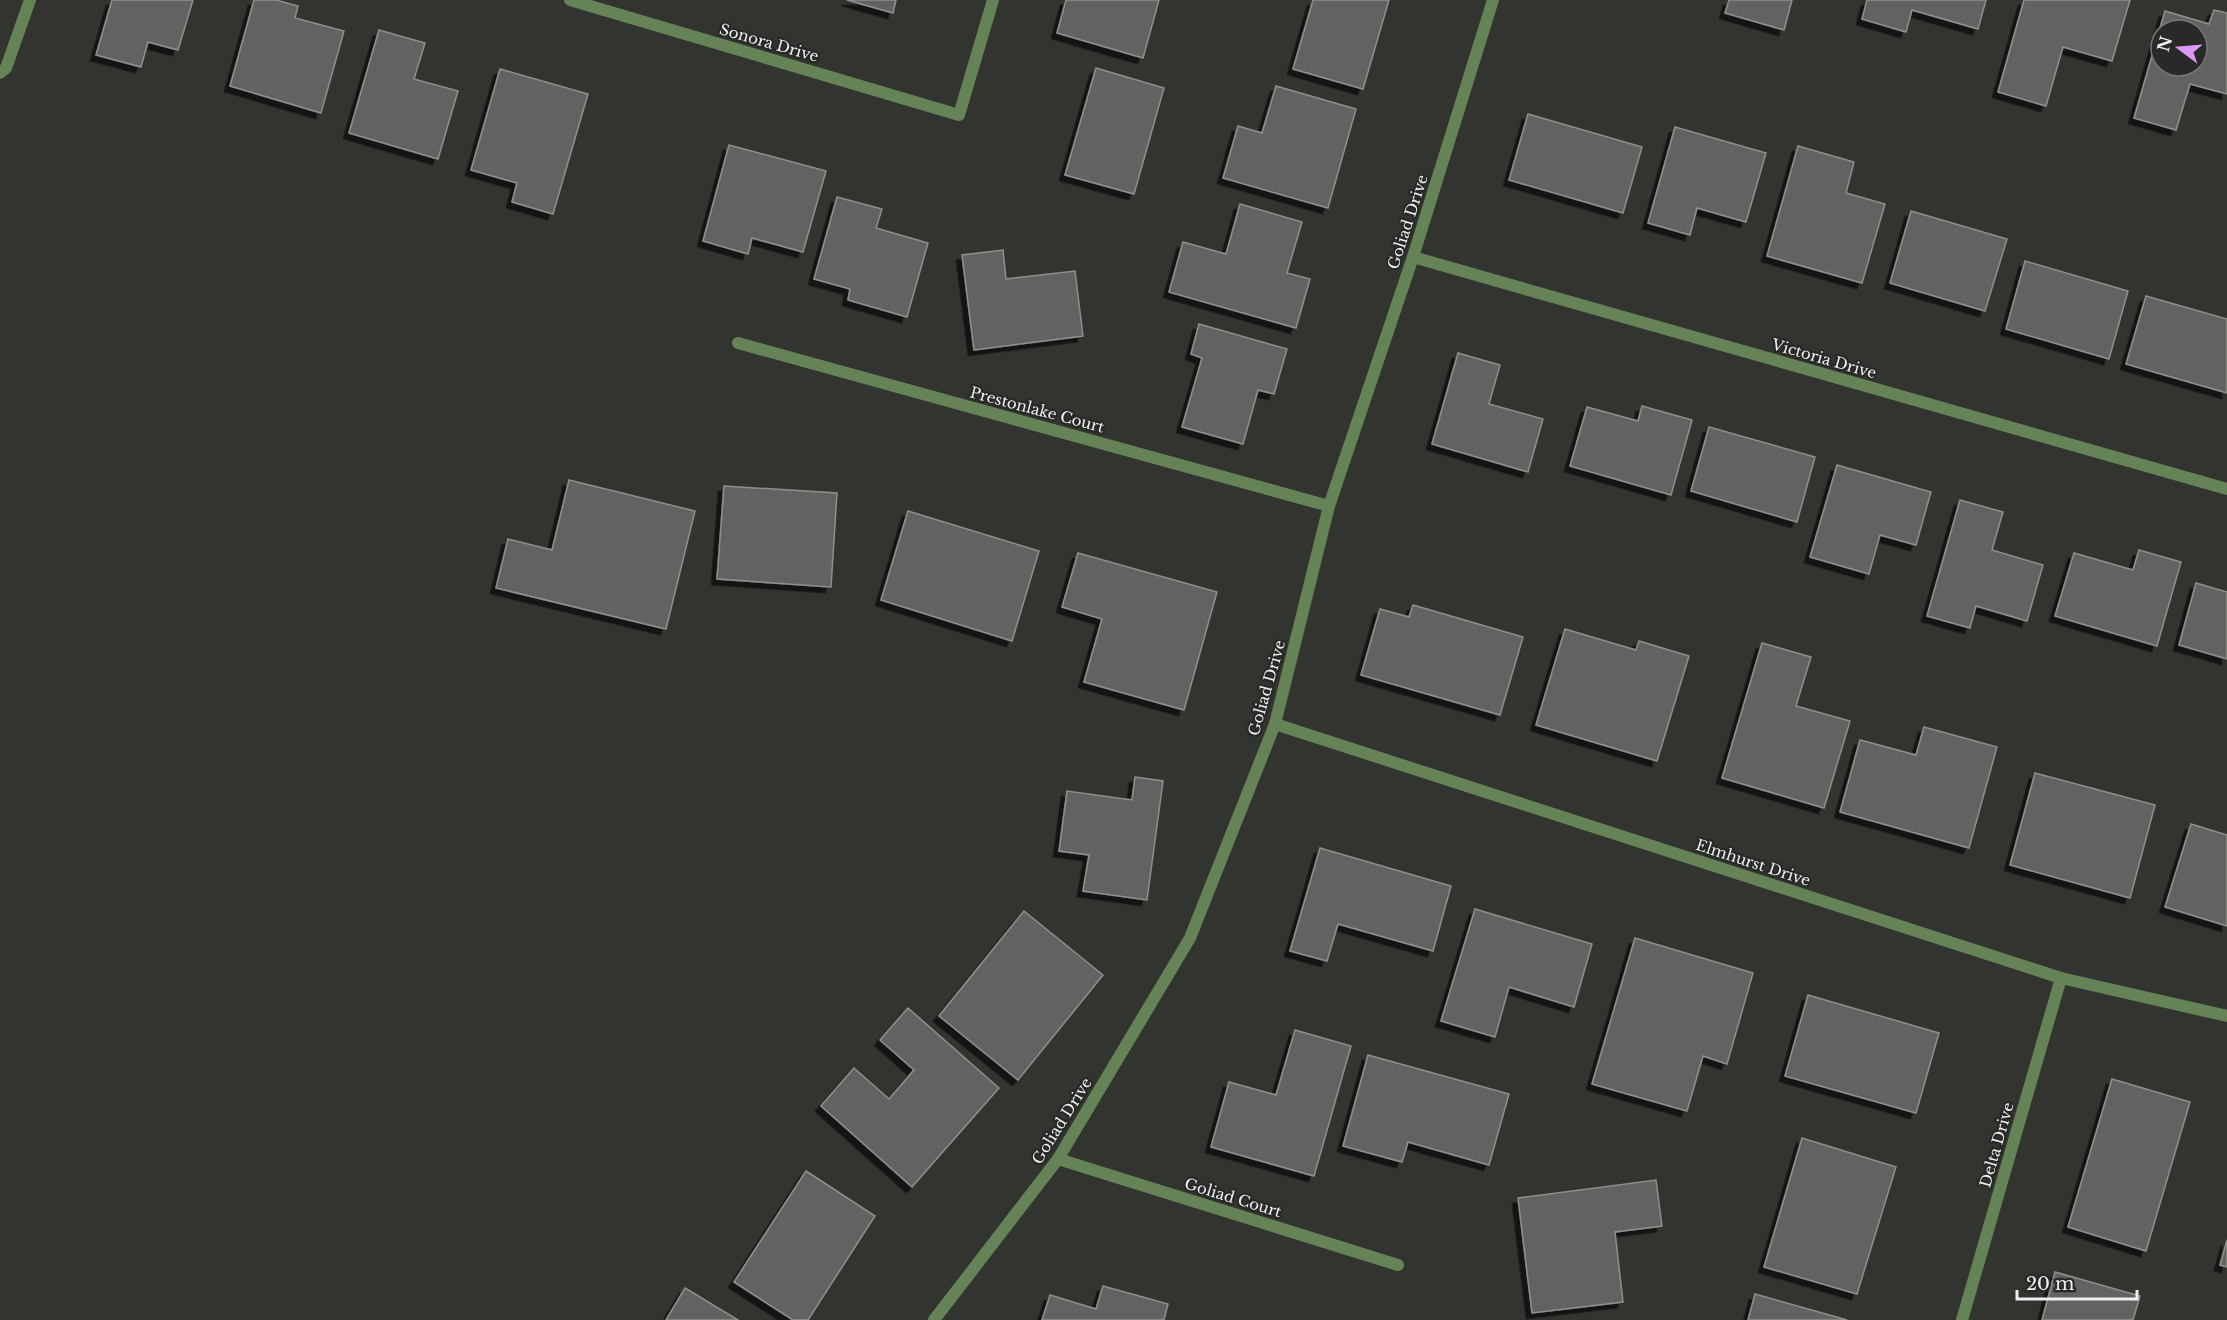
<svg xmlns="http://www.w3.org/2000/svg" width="2227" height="1320" font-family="'Libre Baskerville',serif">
<defs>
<filter id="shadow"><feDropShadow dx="-5.5" dy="5.5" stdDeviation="0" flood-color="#0009"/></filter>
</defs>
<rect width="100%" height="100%" fill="#323430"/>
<g fill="#61645f" stroke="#8d908b" stroke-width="1.5" fill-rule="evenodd" filter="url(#shadow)">
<path d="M 112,0 L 193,0 L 178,50 L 148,42 L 141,67 L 96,55 Z"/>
<path d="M 254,0 L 276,0 L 298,6 L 295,18 L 344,31 L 321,113 L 230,86 Z"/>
<path d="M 847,0 L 896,0 L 893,13 Z"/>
<path d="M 1066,0 L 1159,0 L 1143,58 L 1057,33 Z"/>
<path d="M 1313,0 L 1389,0 L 1363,89 L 1293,69 Z"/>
<path d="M 1729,0 L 1792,0 L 1784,30 L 1725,13 Z"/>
<path d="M 1867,0 L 1986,0 L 1978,29 L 1912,10 L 1906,32 L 1862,19 Z"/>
<path d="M 2024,0 L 2130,0 L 2112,61 L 2063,47 L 2046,106 L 1998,92 Z"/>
<path d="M 2214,10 L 2227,13 L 2227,94 L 2190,84 L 2176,130 L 2134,118 L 2165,11 L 2209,24 ZM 2161,30 L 2197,30 L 2197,66 L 2161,66 Z"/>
<path d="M 379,30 L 425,43 L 414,79 L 458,91 L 438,159 L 349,133 Z"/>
<path d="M 1096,68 L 1164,88 L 1134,194 L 1065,175 Z"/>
<path d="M 500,69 L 588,94 L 553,214 L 512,202 L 517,183 L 471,170 Z"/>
<path d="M 1276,86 L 1356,109 L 1328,208 L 1223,178 L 1238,126 L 1262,133 Z"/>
<path d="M 1528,114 L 1642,147 L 1623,213 L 1509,180 Z"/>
<path d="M 1675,127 L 1766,153 L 1746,222 L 1697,208 L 1690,235 L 1648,223 Z"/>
<path d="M 729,145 L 826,171 L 803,252 L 752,238 L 748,254 L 703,241 Z"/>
<path d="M 1798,146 L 1854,162 L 1846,193 L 1885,204 L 1862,283 L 1767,256 Z"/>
<path d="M 837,197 L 882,209 L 876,228 L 928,243 L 907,317 L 848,300 L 850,289 L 814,279 Z"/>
<path d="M 1240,204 L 1302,222 L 1287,273 L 1310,279 L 1296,328 L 1169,292 L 1183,242 L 1226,254 Z"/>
<path d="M 1911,211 L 2007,239 L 1985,311 L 1890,283 Z"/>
<path d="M 1003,250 L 1006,279 L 1075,271 L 1083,336 L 974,350 L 962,255 Z"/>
<path d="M 2025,261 L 2128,291 L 2109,359 L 2006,329 Z"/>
<path d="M 2146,296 L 2227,319 L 2227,393 L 2126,364 Z"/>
<path d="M 1199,324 L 1287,349 L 1274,394 L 1258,390 L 1243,444 L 1182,427 L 1202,358 L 1191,354 Z"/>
<path d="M 1458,353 L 1500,365 L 1489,404 L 1543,419 L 1528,472 L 1432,444 Z"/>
<path d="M 1642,406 L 1692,420 L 1671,495 L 1570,466 L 1587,407 L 1638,421 Z"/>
<path d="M 1709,427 L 1815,457 L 1797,522 L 1691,491 Z"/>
<path d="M 1837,465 L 1931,492 L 1916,545 L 1880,535 L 1869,574 L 1810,557 Z"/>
<path d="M 569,480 L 695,511 L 666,629 L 496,588 L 508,539 L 552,550 Z"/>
<path d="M 724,486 L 837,493 L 831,587 L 717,579 Z"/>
<path d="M 1960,500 L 2003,512 L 1992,550 L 2043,565 L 2027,621 L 1976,606 L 1970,628 L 1927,616 Z"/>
<path d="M 908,511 L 1039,551 L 1012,641 L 881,600 Z"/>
<path d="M 2139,550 L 2181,562 L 2157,646 L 2055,616 L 2074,553 L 2133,570 Z"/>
<path d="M 1078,553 L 1217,592 L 1184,710 L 1084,682 L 1102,619 L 1062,607 Z"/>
<path d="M 2196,583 L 2227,592 L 2227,659 L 2179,645 Z"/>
<path d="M 1413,605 L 1523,637 L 1500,715 L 1361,675 L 1380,609 L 1409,617 Z"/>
<path d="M 1565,629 L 1636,650 L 1639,641 L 1689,656 L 1657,761 L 1536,725 Z"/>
<path d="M 1762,643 L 1811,657 L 1796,706 L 1850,721 L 1824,808 L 1722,778 Z"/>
<path d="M 1924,727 L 1997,747 L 1969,848 L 1840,812 L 1860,740 L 1916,755 Z"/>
<path d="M 2035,773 L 2155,805 L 2130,898 L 2010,865 Z"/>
<path d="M 1135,777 L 1163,781 L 1147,900 L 1083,891 L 1089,855 L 1059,851 L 1067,791 L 1132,800 Z"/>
<path d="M 2191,824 L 2227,835 L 2227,926 L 2165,907 Z"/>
<path d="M 1320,848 L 1451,886 L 1433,951 L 1338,924 L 1327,961 L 1290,951 Z"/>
<path d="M 1475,909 L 1592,944 L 1574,1007 L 1509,987 L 1495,1037 L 1441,1021 Z"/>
<path d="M 1024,911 L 1103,975 L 1018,1080 L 939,1016 Z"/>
<path d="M 1635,938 L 1753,973 L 1727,1064 L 1703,1056 L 1687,1111 L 1592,1084 Z"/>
<path d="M 1808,995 L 1939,1033 L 1916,1113 L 1785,1076 Z"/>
<path d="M 908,1008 L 999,1088 L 912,1187 L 821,1106 L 854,1068 L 889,1099 L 914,1070 L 880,1040 Z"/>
<path d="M 1295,1030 L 1351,1046 L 1314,1176 L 1211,1147 L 1229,1082 L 1276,1095 Z"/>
<path d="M 1368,1055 L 1509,1094 L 1489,1165 L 1408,1142 L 1402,1162 L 1343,1146 Z"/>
<path d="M 2112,1079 L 2190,1102 L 2146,1251 L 2068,1227 Z"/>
<path d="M 1802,1138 L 1896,1167 L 1857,1294 L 1764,1267 Z"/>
<path d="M 806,1171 L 875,1216 L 808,1320 L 793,1320 L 734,1282 Z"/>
<path d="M 1656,1180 L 1662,1226 L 1615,1232 L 1623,1302 L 1532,1313 L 1518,1198 Z"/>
<path d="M 2227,1240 L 2227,1267 L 2220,1265 Z"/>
<path d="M 2055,1272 L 2140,1296 L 2133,1320 L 2042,1320 Z"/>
<path d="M 1103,1286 L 1168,1304 L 1164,1320 L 1042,1320 L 1050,1295 L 1096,1309 Z"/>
<path d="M 685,1288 L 738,1320 L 666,1320 Z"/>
<path d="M 1755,1294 L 1847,1320 L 1748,1320 Z"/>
</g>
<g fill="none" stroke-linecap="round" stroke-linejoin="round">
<g stroke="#658357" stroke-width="12">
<path d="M 570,0 L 959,115 L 993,0"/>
<path d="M 0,73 L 6,68 L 30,0"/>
<path d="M 1413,257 L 2227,489"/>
<path d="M 738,343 L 1329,506"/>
<path d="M 1275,724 L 2061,978 L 2227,1016"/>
<path d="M 1058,1159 L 1398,1265"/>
<path d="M 934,1320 L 1058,1159 L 1190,938 L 1275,724 L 1329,506 L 1413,257 L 1493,0"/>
<path d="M 1962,1320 L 2061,978"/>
</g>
</g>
<g text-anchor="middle" stroke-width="4.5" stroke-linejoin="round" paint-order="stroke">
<g font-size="15" fill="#eef0ed" stroke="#282a27">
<text transform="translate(769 43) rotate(16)" y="5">Sonora Drive</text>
<text transform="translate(1408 222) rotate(-72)" y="5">Goliad Drive</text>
<text transform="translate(1824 359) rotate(16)" y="5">Victoria Drive</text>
<text transform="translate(1037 410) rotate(15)" y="5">Prestonlake Court</text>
<text transform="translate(1267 688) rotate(-74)" y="5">Goliad Drive</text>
<text transform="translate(1753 863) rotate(18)" y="5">Elmhurst Drive</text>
<text transform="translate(1062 1121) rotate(-58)" y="5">Goliad Drive</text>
<text transform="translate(1997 1145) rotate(-74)" y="5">Delta Drive</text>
<text transform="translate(1233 1198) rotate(17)" y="5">Goliad Court</text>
</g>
</g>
<g transform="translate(2179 48) rotate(286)"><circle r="28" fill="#282a27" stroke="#777976" stroke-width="1.5"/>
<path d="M0-4.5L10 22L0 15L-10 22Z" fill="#db99f5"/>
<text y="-9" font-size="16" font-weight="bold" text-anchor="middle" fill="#eef0ed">N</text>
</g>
<path d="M2017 1290v9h120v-9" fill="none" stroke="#eef0ed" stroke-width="3"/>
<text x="2026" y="1290" font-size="18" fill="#eef0ed" stroke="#282a27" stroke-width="4.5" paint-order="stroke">20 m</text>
</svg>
